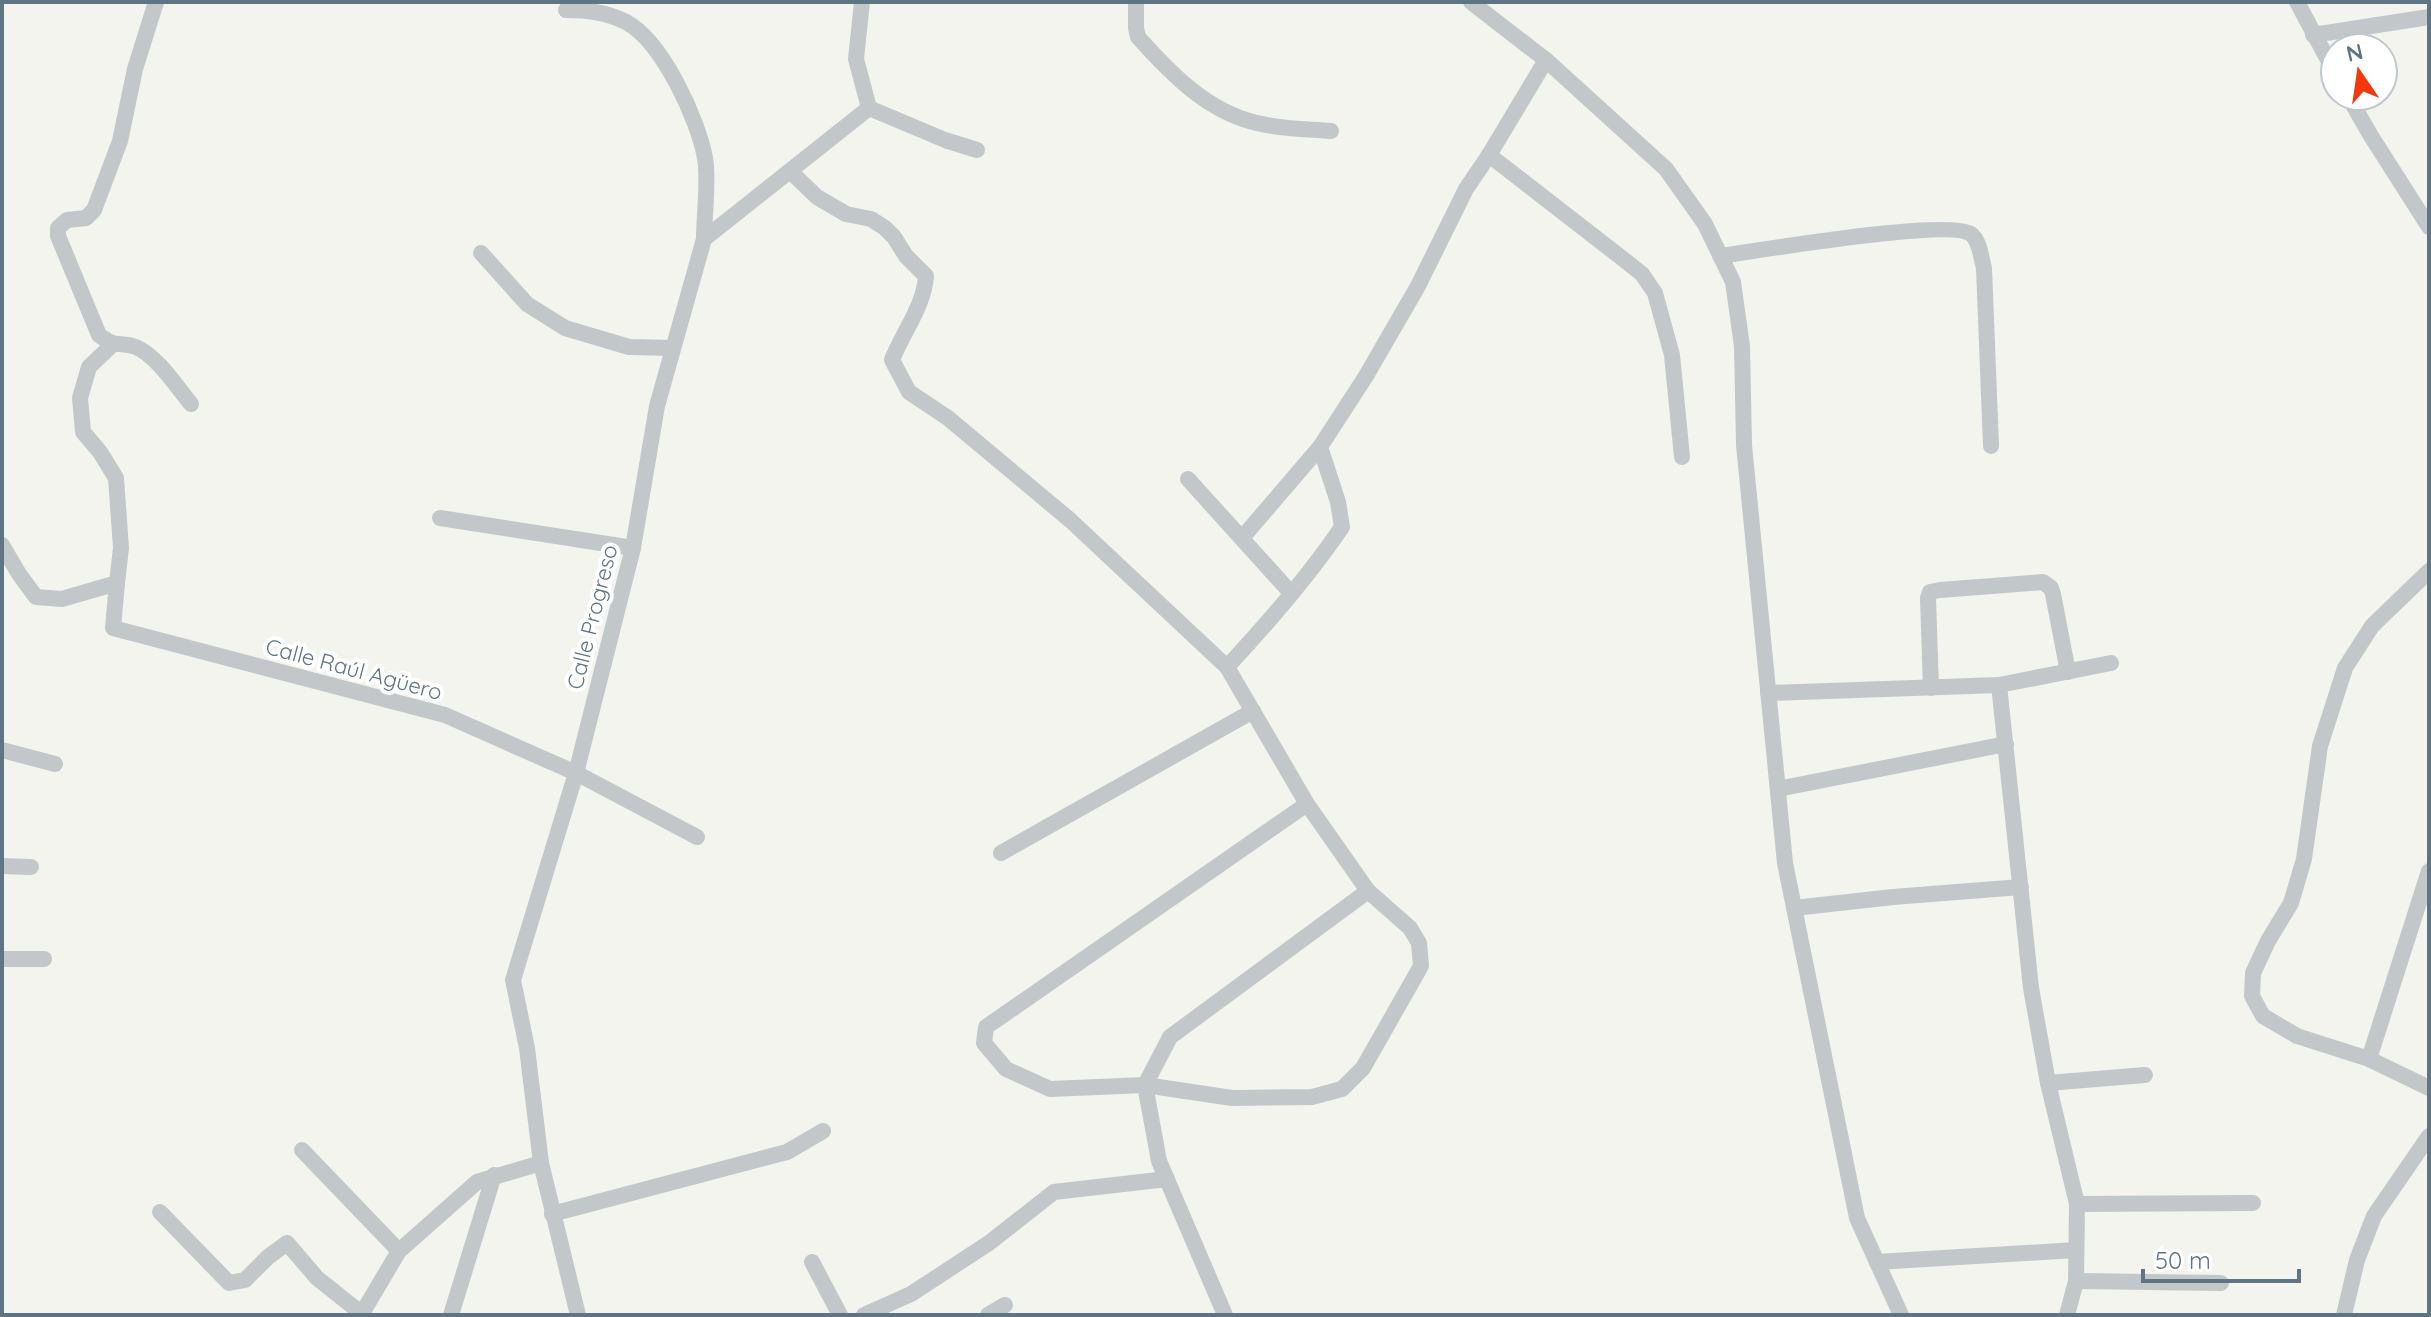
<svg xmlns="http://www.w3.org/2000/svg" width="2431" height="1317" font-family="Quicksand,sans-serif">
<rect width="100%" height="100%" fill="#f4f4ef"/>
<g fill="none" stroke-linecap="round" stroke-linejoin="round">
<g stroke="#c2c7c9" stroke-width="16">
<path d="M 156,2 L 135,69 L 120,141 L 94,210 L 86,218 L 67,220 L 58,228 L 58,236 L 99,335 C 117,349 119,341 136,347 C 157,356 177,387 191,404"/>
<path d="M 1136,2 L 1136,28 L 1138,37 C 1171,74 1208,112 1257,123 C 1281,129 1307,129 1331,131"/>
<path d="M 1471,2 L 1546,60 L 1666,169 L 1705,224 L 1733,282 L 1742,346 L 1744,445 L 1785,863 L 1857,1218 L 1901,1315"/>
<path d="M 2297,2 L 2335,73"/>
<path d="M 566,10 C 587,10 606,12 626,22 C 662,41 698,119 705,158 C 709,180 704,216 704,239"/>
<path d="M 2313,35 L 2429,17"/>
<path d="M 2348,96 L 2371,136 L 2429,227"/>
<path d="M 869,108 L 945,140 L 977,150"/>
<path d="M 1489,155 L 1618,255 L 1642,274 L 1655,293 L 1672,355 L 1682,457"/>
<path d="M 791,172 L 817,197 L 846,214 L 871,219 L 885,228 L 894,237 L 906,256 L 926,276 C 924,306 903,332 892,360 L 909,392 L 948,418 L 1070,520 L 1227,667 L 1307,804 L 1368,891 L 1410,928 L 1419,943 L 1421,966 L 1363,1068 L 1342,1089 L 1312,1097 L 1232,1098 L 1145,1085 L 1050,1089 L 1006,1069 L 984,1043 L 986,1027 L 1307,804"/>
<path d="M 481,253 L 527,304 L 565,328 L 629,347 L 673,348"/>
<path d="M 1720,256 C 1757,251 1949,218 1971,234 C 1980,241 1981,258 1984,268 L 1991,446"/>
<path d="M 1188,479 L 1291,593"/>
<path d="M 440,518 L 633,548"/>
<path d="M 1242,538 L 1320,447"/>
<path d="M 2,545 L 19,574 L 36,597 L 62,599 L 117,583 L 121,548 L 116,478 L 100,452 L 83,432 L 80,398 L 89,367 L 112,345"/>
<path d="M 2429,571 L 2372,626 L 2345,668 L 2320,746 L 2304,859 L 2291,903 L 2268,941 L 2253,973 L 2252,996 L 2263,1016 L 2297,1036 L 2369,1059 L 2429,1088"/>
<path d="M 117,583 L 113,628 L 445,715 L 576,773 L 697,837"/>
<path d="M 1227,667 C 1268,623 1308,577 1342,527 L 1338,502 L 1320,447 L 1366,376 L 1418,286 L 1466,189 L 1489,155 L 1546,60"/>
<path d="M 1999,685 L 2031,988 L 2048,1083 L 2077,1204 L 2076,1281 L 2067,1315"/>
<path d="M 1931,688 L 1928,598 L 1930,592 L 1940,590 L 2043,582 L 2051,588 L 2053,594 L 2068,672"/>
<path d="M 1768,693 L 1999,685 L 2111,663"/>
<path d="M 2,750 L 55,764"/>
<path d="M 1778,789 L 2006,744"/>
<path d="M 1001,853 L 1253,711"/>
<path d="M 2,866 L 31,867"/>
<path d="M 1794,908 L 1893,897 L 2021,887"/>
<path d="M 2,959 L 44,959"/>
<path d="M 2369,1059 L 2429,871"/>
<path d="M 2048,1083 L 2145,1075"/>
<path d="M 302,1150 L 399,1251"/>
<path d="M 2077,1204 L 2253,1203"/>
<path d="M 160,1212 L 229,1283 L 245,1280 L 268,1257 L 287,1243 L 317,1278 L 361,1313"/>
<path d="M 552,1214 L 787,1152 L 823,1131"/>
<path d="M 812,1262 L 840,1315"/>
<path d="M 1877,1262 L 2076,1250"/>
<path d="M 2076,1281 L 2221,1283"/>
<path d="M 361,1315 L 399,1251 L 477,1182 L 541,1163"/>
<path d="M 451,1315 L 494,1175"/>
<path d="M 578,1315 L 541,1163 L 527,1048 L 513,980 L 576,773 L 633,548 L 657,406 L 704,239 L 869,108 L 856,59 L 862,2"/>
<path d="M 864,1315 L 911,1294 L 989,1243 L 1054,1192 L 1167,1179"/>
<path d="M 988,1315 L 1005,1305"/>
<path d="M 1225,1315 L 1159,1161 L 1145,1085 L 1170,1037 L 1368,891"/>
<path d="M 2344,1315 L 2357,1260 L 2374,1216 L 2429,1136"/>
</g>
</g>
<g text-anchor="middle" stroke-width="8" stroke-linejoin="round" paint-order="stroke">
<g font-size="22" fill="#607583" stroke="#fff">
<text transform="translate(592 617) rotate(-76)" y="8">Calle Progreso</text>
<text transform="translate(354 669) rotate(15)" y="8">Calle Raúl Agüero</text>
</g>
</g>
<rect width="2431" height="1317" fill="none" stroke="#607583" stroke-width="8"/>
<g transform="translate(2359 72) rotate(347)"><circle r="38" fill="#ffffff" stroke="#bfc8cd" stroke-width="2"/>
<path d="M0-6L14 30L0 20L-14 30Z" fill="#f3370f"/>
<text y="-12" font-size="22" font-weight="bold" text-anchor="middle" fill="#607583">N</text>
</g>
<path d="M2143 1269v12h156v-12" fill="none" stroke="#607583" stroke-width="4"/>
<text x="2155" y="1269" font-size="24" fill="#607583" stroke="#ffffff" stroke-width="6" paint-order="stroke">50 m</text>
</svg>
